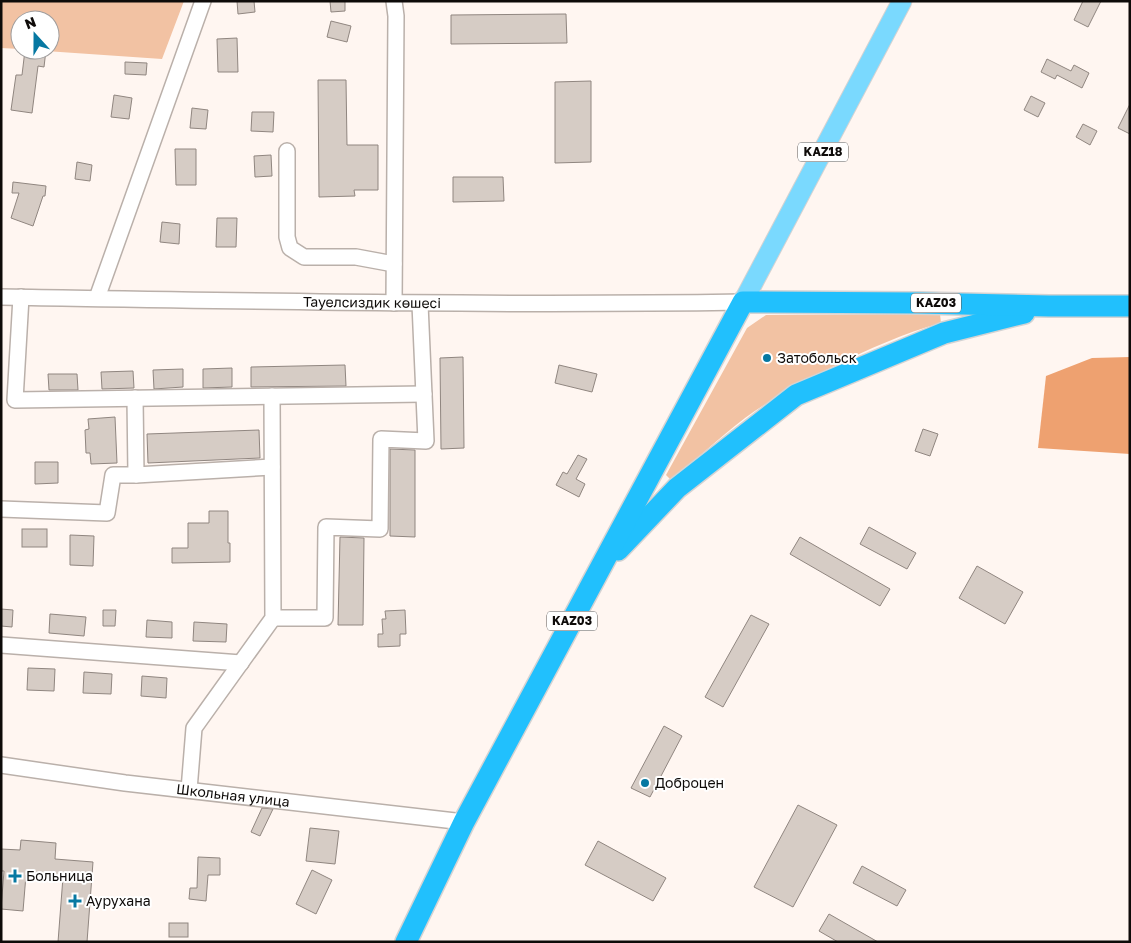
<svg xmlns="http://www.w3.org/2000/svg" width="1131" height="943" font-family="'Golos Text',sans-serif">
<rect width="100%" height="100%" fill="#fff6f1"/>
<g fill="#f2c2a3">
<path d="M 1,1 L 184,1 L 162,59 L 31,50 L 50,50 L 50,20 L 20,20 L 20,49 L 1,48 Z"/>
<path d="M 940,314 L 941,323 C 904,333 869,349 834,366 C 803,381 773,398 745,418 C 719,438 696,459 672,481 L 666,475 L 747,328 L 766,315 Z"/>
</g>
<path fill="#eea170" d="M 1130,357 L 1130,454 L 1038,448 L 1046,376 L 1092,358 Z"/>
<g fill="#d6ccc5" stroke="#908680">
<path d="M 237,1 L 254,1 L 255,12 L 238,14 Z"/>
<path d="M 330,1 L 345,1 L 345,11 L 331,12 Z"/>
<path d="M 1083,1 L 1101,1 L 1088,27 L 1074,20 Z"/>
<path d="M 566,14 L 567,43 L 451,44 L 451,15 Z"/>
<path d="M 331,21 L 351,26 L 347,42 L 327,37 Z"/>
<path d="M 237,38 L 238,72 L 218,72 L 217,39 Z"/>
<path d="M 25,50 L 46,50 L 44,67 L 38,66 L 32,113 L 11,110 L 16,75 L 22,75 Z"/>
<path d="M 1047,59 L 1071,71 L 1074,65 L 1089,73 L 1082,88 L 1057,75 L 1055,79 L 1041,72 Z"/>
<path d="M 125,62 L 147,63 L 146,75 L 125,74 Z"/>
<path d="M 318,80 L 346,80 L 347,145 L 378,145 L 378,190 L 354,190 L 355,196 L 319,197 Z"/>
<path d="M 591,81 L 591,162 L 555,163 L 555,82 Z"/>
<path d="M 114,95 L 132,98 L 129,119 L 111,117 Z"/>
<path d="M 1031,96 L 1045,103 L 1038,117 L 1024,110 Z"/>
<path d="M 1130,104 L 1130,134 L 1118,128 Z"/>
<path d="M 192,108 L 208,110 L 206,129 L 190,128 Z"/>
<path d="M 252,112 L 274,112 L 273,132 L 251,131 Z"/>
<path d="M 1083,124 L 1097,131 L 1090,145 L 1076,137 Z"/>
<path d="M 175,149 L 196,149 L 196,185 L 176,185 Z"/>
<path d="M 271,155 L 272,176 L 255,177 L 254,156 Z"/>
<path d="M 77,162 L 92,165 L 90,181 L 75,179 Z"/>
<path d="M 453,177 L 503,177 L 504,201 L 453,202 Z"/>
<path d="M 13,182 L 46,186 L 45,196 L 43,196 L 33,226 L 11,218 L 19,193 L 12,193 Z"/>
<path d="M 217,218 L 237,218 L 236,247 L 216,247 Z"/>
<path d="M 162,222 L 180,224 L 179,244 L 160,242 Z"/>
<path d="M 463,357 L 464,448 L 441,449 L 440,358 Z"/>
<path d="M 345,365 L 346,386 L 251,387 L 251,367 Z"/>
<path d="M 559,365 L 597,374 L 592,392 L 555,383 Z"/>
<path d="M 232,368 L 232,387 L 203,388 L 203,369 Z"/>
<path d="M 183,369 L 183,387 L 154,389 L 153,370 Z"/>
<path d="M 133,371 L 134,388 L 102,389 L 101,372 Z"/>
<path d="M 48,374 L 77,374 L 78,390 L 49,390 Z"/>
<path d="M 115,417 L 117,463 L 91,464 L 90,453 L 86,453 L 85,430 L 89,429 L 88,419 Z"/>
<path d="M 923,429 L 938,434 L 930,456 L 915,451 Z"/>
<path d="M 259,430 L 260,458 L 148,463 L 147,434 Z"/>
<path d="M 390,449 L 415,450 L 415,537 L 390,536 Z"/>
<path d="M 578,455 L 587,459 L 576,479 L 585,484 L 579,497 L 556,485 L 563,472 L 567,474 Z"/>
<path d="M 35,462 L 58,462 L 58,483 L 35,484 Z"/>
<path d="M 209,511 L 228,511 L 228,543 L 230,543 L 230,562 L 172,563 L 172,548 L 188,548 L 188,523 L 209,523 Z"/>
<path d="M 869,527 L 916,553 L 907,569 L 860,544 Z"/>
<rect x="22" y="529" width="25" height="18"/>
<path d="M 70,535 L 94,536 L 93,566 L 70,565 Z"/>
<path d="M 340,537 L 364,538 L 363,625 L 338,625 Z"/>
<path d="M 800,537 L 890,589 L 880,606 L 790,554 Z"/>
<path d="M 977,566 L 1023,592 L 1005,624 L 959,598 Z"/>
<path d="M 1,609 L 13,610 L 12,627 L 1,626 Z"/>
<path d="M 103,610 L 116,610 L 115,626 L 103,626 Z"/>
<path d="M 405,610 L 406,634 L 400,634 L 400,646 L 378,647 L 378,634 L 383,634 L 382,619 L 386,619 L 385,611 Z"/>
<path d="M 50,614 L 86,617 L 84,636 L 49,633 Z"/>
<path d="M 751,615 L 769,624 L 723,707 L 705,697 Z"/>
<path d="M 147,620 L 172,622 L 172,638 L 146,637 Z"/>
<path d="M 194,622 L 227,624 L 226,642 L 193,641 Z"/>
<path d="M 28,668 L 55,669 L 54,691 L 27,690 Z"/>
<path d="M 84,672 L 112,674 L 111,694 L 83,693 Z"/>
<path d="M 142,676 L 167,678 L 166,698 L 141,696 Z"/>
<path d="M 664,726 L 682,736 L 650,797 L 631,788 Z"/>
<path d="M 798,805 L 837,825 L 793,907 L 754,887 Z"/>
<path d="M 262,808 L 273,809 L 260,836 L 251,832 Z"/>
<path d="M 310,828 L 339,831 L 335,864 L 306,861 Z"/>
<path d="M 21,840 L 56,843 L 55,859 L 93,862 L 87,942 L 58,942 L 63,877 L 26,875 L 23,911 L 1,909 L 4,871 L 1,871 L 1,849 L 20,850 Z"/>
<path d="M 598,841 L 666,878 L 653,901 L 585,865 Z"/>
<path d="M 198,857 L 220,858 L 220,875 L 208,875 L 206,901 L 189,899 L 190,888 L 197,888 Z"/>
<path d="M 862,866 L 906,890 L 897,906 L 853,883 Z"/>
<path d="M 312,870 L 332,880 L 316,914 L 296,904 Z"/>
<path d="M 829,914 L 878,942 L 838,942 L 819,931 Z"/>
<rect x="169" y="923" width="19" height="14"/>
</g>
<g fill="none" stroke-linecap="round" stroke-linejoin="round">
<g stroke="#bab0aa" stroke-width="18">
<g id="minor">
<path d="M 287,151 L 287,237 L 290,248 L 304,257 L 356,257 L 394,264"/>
<path id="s1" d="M 1,297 C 248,301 496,306 743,302"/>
<path d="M 21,297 L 15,400 L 424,394"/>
<path d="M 97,298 L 203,1"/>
<path d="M 394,303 L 396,16 L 394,1"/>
<path d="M 135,398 L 136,475"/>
<path d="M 1,509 L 107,513 L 113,475 L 136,475 L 272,467"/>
<path d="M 273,618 L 325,618 L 326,527 L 380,529 L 381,439 L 426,441 L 420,304"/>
<path d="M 1,645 L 241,663"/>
<path id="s2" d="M 1,765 L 125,783 L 464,822"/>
<path d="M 189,790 L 194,728 L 273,618 L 272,396"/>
</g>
</g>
<g stroke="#d4d3d3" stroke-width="21">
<path id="major" d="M 743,302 L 902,1"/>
</g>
<g stroke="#d4d3d3" stroke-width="24">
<g id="highway">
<path d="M 618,550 L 677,488 L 796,395 L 944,333 L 1024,313"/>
<path d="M 406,942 L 464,822 L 743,302 L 918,303 L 1049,306 L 1130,306"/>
</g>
</g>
<use href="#minor" stroke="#fff" stroke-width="15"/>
<use href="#major" stroke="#7ad9fe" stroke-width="19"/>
<use href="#highway" stroke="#21c0fd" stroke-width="21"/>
</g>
<g fill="#0678a2" stroke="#fff" stroke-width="2">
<circle cx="767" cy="358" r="5"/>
<circle cx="645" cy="783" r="5"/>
<path d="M12.5 868.5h5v5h5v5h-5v5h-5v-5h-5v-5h5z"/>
<path d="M72.5 893.5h5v5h5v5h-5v5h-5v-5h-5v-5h5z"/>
</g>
<g text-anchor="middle" stroke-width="4" stroke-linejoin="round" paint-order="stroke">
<g fill="#fff" stroke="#565453" stroke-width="1">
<rect x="798" y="142.5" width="50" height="19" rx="4"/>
<rect x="911" y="293.5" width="50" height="19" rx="4"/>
<rect x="547" y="611.5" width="50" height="19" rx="4"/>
</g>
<g font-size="12" font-weight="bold" fill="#0e0b09">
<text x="823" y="156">KAZ18</text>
<text x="936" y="307">KАZ03</text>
<text x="572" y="625">KАZ03</text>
</g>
<g font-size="14" fill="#0e0b09" stroke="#fff">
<text dy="5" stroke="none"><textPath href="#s1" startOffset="371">Тауелсиздик көшесі</textPath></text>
<text dy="5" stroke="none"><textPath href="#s2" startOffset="234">Школьная улица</textPath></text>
</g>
<g font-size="14" fill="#0e0b09" stroke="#fff" text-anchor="start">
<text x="777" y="363">Затобольск</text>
<text x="655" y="788">Доброцен</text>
<text x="26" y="881">Больница</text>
<text x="86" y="906">Аурухана</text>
</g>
</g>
<rect width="1131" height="943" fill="none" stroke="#0e0b09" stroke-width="5"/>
<g transform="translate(35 35) rotate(339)"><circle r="24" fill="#ffffff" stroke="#9f9d9d"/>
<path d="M0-4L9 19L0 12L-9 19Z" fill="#0678a2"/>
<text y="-8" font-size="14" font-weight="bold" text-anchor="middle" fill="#0e0b09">N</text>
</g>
</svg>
